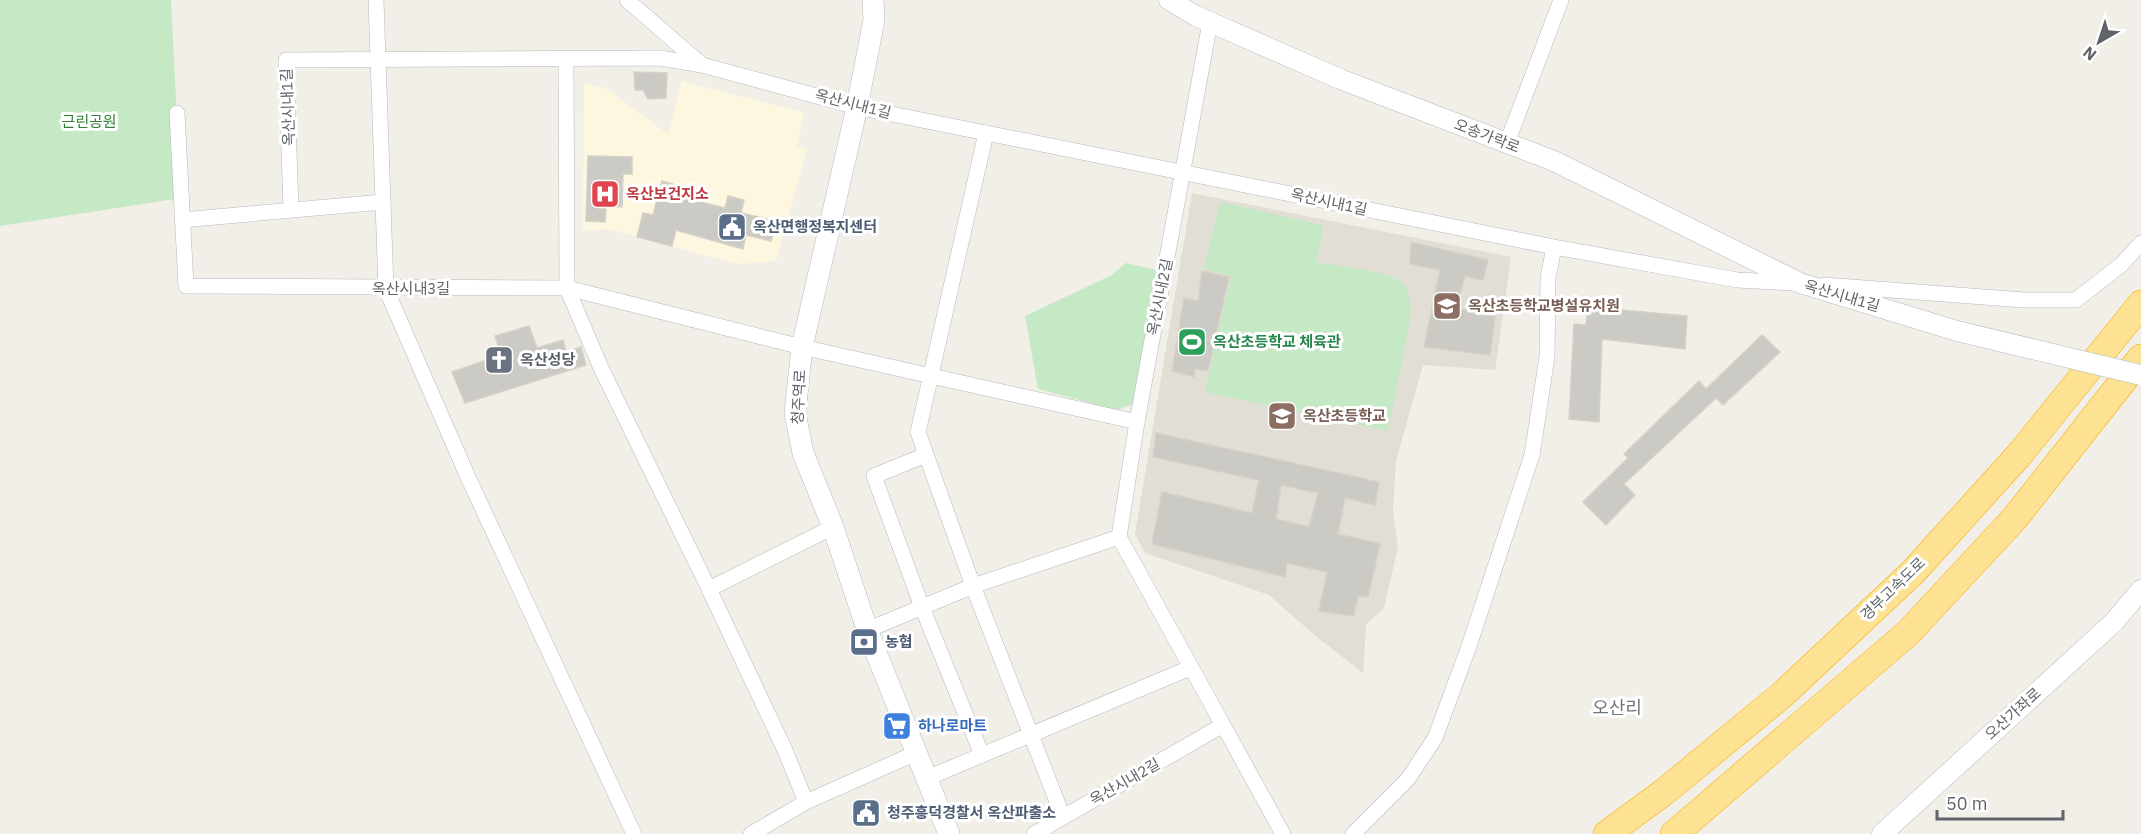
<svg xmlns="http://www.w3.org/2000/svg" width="2141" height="834" font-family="'IBM Plex Sans','Noto Sans KR',sans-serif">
<rect width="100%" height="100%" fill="#f1efe8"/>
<path fill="#fef7e0" d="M 682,81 L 804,113 L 797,146 L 807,149 L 776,261 L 736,264 L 608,229 L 583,231 L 584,84 L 604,87 L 668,134 Z"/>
<path fill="#e1ded6" d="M 1192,193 L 1511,257 L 1495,370 L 1423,365 L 1396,461 L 1393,511 L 1398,547 L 1384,608 L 1366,624 L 1363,673 L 1312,633 L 1269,595 L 1145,553 L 1135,534 Z"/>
<g fill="#c5e8c5">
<path d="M 0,0 L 171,0 L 181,198 L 0,226 Z"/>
<path d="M 1220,202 L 1323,225 L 1317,262 C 1335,266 1394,271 1403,284 C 1411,296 1411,307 1410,320 L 1388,431 L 1205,392 L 1231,276 L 1204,269 Z"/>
<path d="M 1126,263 L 1156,270 L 1135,403 L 1117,410 L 1038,389 L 1025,316 L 1110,276 Z"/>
</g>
<g fill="#cccac5" stroke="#d6d1c6" stroke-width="1.5" fill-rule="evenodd">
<path d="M 634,72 L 667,73 L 666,98 L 648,99 L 643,90 L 635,90 Z"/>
<path d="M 588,156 L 632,157 L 632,174 L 623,174 L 622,207 L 606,206 L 605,222 L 586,221 Z"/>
<path d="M 662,181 L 683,187 L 681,197 L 725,208 L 728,196 L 744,200 L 741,213 L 776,221 L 771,241 L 746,235 L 743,249 L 676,230 L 672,246 L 637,237 L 643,213 L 653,215 Z"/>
<path d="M 1411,242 L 1488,260 L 1483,280 L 1465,276 L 1456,308 L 1495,317 L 1490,355 L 1424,347 L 1440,270 L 1410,264 Z"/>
<path d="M 1202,271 L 1229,277 L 1208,371 L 1195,369 L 1194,377 L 1172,371 L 1184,298 L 1198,301 Z"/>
<path d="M 1588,307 L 1687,316 L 1685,349 L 1602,339 L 1599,422 L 1569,419 L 1574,324 L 1586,325 Z"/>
<path d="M 529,326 L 537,348 L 563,340 L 566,352 L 581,347 L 586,365 L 465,403 L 452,372 L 501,355 L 495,336 Z"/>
<path d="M 1762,335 L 1780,352 L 1723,405 L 1716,398 L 1624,484 L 1635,495 L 1606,525 L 1583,502 L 1628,458 L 1624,454 L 1699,381 L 1706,389 Z"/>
<path d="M 1156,433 L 1379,482 L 1375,505 L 1345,498 L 1338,534 L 1380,544 L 1368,597 L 1358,596 L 1354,616 L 1319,611 L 1327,572 L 1287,563 L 1285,577 L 1152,544 L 1162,492 L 1252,513 L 1259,480 L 1153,457 ZM 1281,485 L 1318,493 L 1309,527 L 1276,519 Z"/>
</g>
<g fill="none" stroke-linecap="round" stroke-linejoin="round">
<g stroke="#b5b8bc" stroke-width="16">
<g id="minor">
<path d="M 376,0 L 386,289 L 467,475 L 634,834"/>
<path d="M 627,0 L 702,65 L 857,107 L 1554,247 L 1737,280 L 1794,283"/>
<path d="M 566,59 L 567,288 L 601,368 L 709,589 L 833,527"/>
<path d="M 177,113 L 186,286 L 567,288 L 802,347 L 1137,422"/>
<path d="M 986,133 L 918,432 L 973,586 L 1063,817"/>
<path d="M 1507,143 L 1561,0"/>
<path d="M 291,210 L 286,60 L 660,58 L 702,65"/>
<path d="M 182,220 L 383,202"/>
<path d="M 1824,285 L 2024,300 L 2076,300 L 2122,264 L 2141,243"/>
<path d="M 926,455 L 874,476 L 922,607 L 982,755"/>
<path d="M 709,589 L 784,748 L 806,802"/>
<path d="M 867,630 L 973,586 L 1119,537"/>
<path d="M 1223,725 L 1283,834"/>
<path d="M 927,778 L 1190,668"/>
<path d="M 751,834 L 806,802 L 916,753"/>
<path d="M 1034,834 L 1223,725 L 1119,537 L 1137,422 L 1210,22"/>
<path d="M 1353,834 L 1408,779 L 1435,738 L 1468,649 L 1532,455 L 1547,357 L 1548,278 L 1554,247"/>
</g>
</g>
<g stroke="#b5b8bc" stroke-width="21">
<g id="tertiary">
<path d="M 1169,0 L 1196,16 L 1340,79 L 1554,161 L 1800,283 L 1957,331"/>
<path d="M 1882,834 L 2114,622 L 2141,590"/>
</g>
</g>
<g stroke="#b6babf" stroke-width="22">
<path id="secondary" d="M 873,0 L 874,20 L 857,107 L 802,347 L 795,413 L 803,453 L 833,527 L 869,635 L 949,834"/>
</g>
<g stroke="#f9ab00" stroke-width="28">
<g id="motorway">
<path d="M 1607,834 L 1664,792 L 1782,695 L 1913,572 L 2019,455 L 2141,304"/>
<path d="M 1674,834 L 1908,633 L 2015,518 L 2141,358"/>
</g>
</g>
<use href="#minor" stroke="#fff" stroke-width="15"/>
<use href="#tertiary" stroke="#fff" stroke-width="20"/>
<use href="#secondary" stroke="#fff" stroke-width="21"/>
<use href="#motorway" stroke="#fde293" stroke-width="27"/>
<g stroke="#b5b8bc" stroke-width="21" stroke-linecap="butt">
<path id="tertiary-bridge" d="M 1957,331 L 2141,375"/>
</g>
<use href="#tertiary-bridge" stroke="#fff" stroke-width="20"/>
</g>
<defs>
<g id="hospital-square" transform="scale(1.5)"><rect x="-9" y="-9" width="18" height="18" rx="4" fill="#e0444e" stroke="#fff"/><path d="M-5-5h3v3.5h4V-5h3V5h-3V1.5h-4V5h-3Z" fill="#fff"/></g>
<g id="civic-square" transform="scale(1.5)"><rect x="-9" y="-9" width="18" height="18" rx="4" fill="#5c6f8a" stroke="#fff"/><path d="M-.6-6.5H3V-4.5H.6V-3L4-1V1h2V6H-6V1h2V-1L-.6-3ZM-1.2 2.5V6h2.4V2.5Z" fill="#fff"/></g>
<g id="school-square" transform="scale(1.5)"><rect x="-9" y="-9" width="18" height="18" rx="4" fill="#8d6e63" stroke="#fff"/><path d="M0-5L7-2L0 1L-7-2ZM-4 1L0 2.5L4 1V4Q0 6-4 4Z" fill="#fff"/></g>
<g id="stadium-square" transform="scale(1.5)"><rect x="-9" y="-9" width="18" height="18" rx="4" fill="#2e9e5b" stroke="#fff"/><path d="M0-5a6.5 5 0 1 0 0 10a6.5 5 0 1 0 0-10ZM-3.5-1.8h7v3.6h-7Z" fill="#fff"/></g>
<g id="church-square" transform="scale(1.5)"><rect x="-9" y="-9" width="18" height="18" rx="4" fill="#6b7280" stroke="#fff"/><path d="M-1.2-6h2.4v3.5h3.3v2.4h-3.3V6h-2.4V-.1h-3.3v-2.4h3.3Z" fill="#fff"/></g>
<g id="bank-square" transform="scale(1.5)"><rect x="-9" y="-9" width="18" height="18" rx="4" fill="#5c6f8a" stroke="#fff"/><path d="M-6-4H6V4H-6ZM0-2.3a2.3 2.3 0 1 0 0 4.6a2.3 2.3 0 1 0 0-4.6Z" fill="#fff"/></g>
<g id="supermarket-square" transform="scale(1.5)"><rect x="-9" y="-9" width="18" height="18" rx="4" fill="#3f7fe0" stroke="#fff"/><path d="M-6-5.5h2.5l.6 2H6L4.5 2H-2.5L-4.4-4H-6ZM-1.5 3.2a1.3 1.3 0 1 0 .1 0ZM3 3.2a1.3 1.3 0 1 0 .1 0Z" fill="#fff"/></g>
</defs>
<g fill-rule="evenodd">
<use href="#hospital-square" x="605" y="194"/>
<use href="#civic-square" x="732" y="227"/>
<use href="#school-square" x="1447" y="306"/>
<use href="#stadium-square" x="1192" y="342"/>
<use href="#church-square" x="499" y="360"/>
<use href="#school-square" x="1282" y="416"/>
<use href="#bank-square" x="864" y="642"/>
<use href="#supermarket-square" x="897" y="726"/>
<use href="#civic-square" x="866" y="813"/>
</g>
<g text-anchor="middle" stroke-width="6" stroke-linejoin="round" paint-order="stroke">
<g font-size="15" fill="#5f6368" stroke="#fff">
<text transform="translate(853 104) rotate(14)" y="5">옥산시내1길</text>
<text transform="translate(288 107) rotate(-92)" y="5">옥산시내1길</text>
<text transform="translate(1487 136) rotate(21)" y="5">오송가락로</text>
<text transform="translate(1329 202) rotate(12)" y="5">옥산시내1길</text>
<text x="411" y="294">옥산시내3길</text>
<text transform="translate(1842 296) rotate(16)" y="5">옥산시내1길</text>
<text transform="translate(1160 297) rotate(-79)" y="5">옥산시내2길</text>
<text transform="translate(799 397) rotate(-87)" y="5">청주역로</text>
<text transform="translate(1893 589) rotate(-44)" y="5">경부고속도로</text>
<text transform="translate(2013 714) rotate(-42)" y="5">오산가좌로</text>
<text transform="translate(1125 782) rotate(-30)" y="5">옥산시내2길</text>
</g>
<g font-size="15" fill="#348238" stroke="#fff">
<text x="89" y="127">근린공원</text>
</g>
<g font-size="15" font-weight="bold" fill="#be3a42" stroke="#fff" text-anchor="start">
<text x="626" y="199">옥산보건지소</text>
</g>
<g font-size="15" font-weight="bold" fill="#4e5e75" stroke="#fff" text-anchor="start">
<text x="753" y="232">옥산면행정복지센터</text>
<text x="885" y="647">농협</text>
<text x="887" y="818">청주흥덕경찰서 옥산파출소</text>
</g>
<g font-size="15" font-weight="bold" fill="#785e54" stroke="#fff" text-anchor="start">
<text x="1468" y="311">옥산초등학교병설유치원</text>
<text x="1303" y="421">옥산초등학교</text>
</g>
<g font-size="15" font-weight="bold" fill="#27864d" stroke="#fff" text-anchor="start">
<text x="1213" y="347">옥산초등학교 체육관</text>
</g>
<g font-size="15" font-weight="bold" fill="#5b616d" stroke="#fff" text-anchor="start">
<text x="520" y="365">옥산성당</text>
</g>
<g font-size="15" font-weight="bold" fill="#366cbe" stroke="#fff" text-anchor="start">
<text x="918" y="731">하나로마트</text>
</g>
<g font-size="18" fill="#70757a" stroke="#fff">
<text x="1617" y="714">오산리</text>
</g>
</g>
<g transform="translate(2099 42) rotate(219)" stroke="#ffffff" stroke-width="4.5" paint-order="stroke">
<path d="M0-4.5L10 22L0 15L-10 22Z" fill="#5f6368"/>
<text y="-9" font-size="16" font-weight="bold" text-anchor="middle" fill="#5f6368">N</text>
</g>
<path d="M1937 810v9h126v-9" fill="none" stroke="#5f6368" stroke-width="3"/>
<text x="1946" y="810" font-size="18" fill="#5f6368" stroke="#ffffff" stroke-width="4.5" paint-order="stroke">50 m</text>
</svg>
